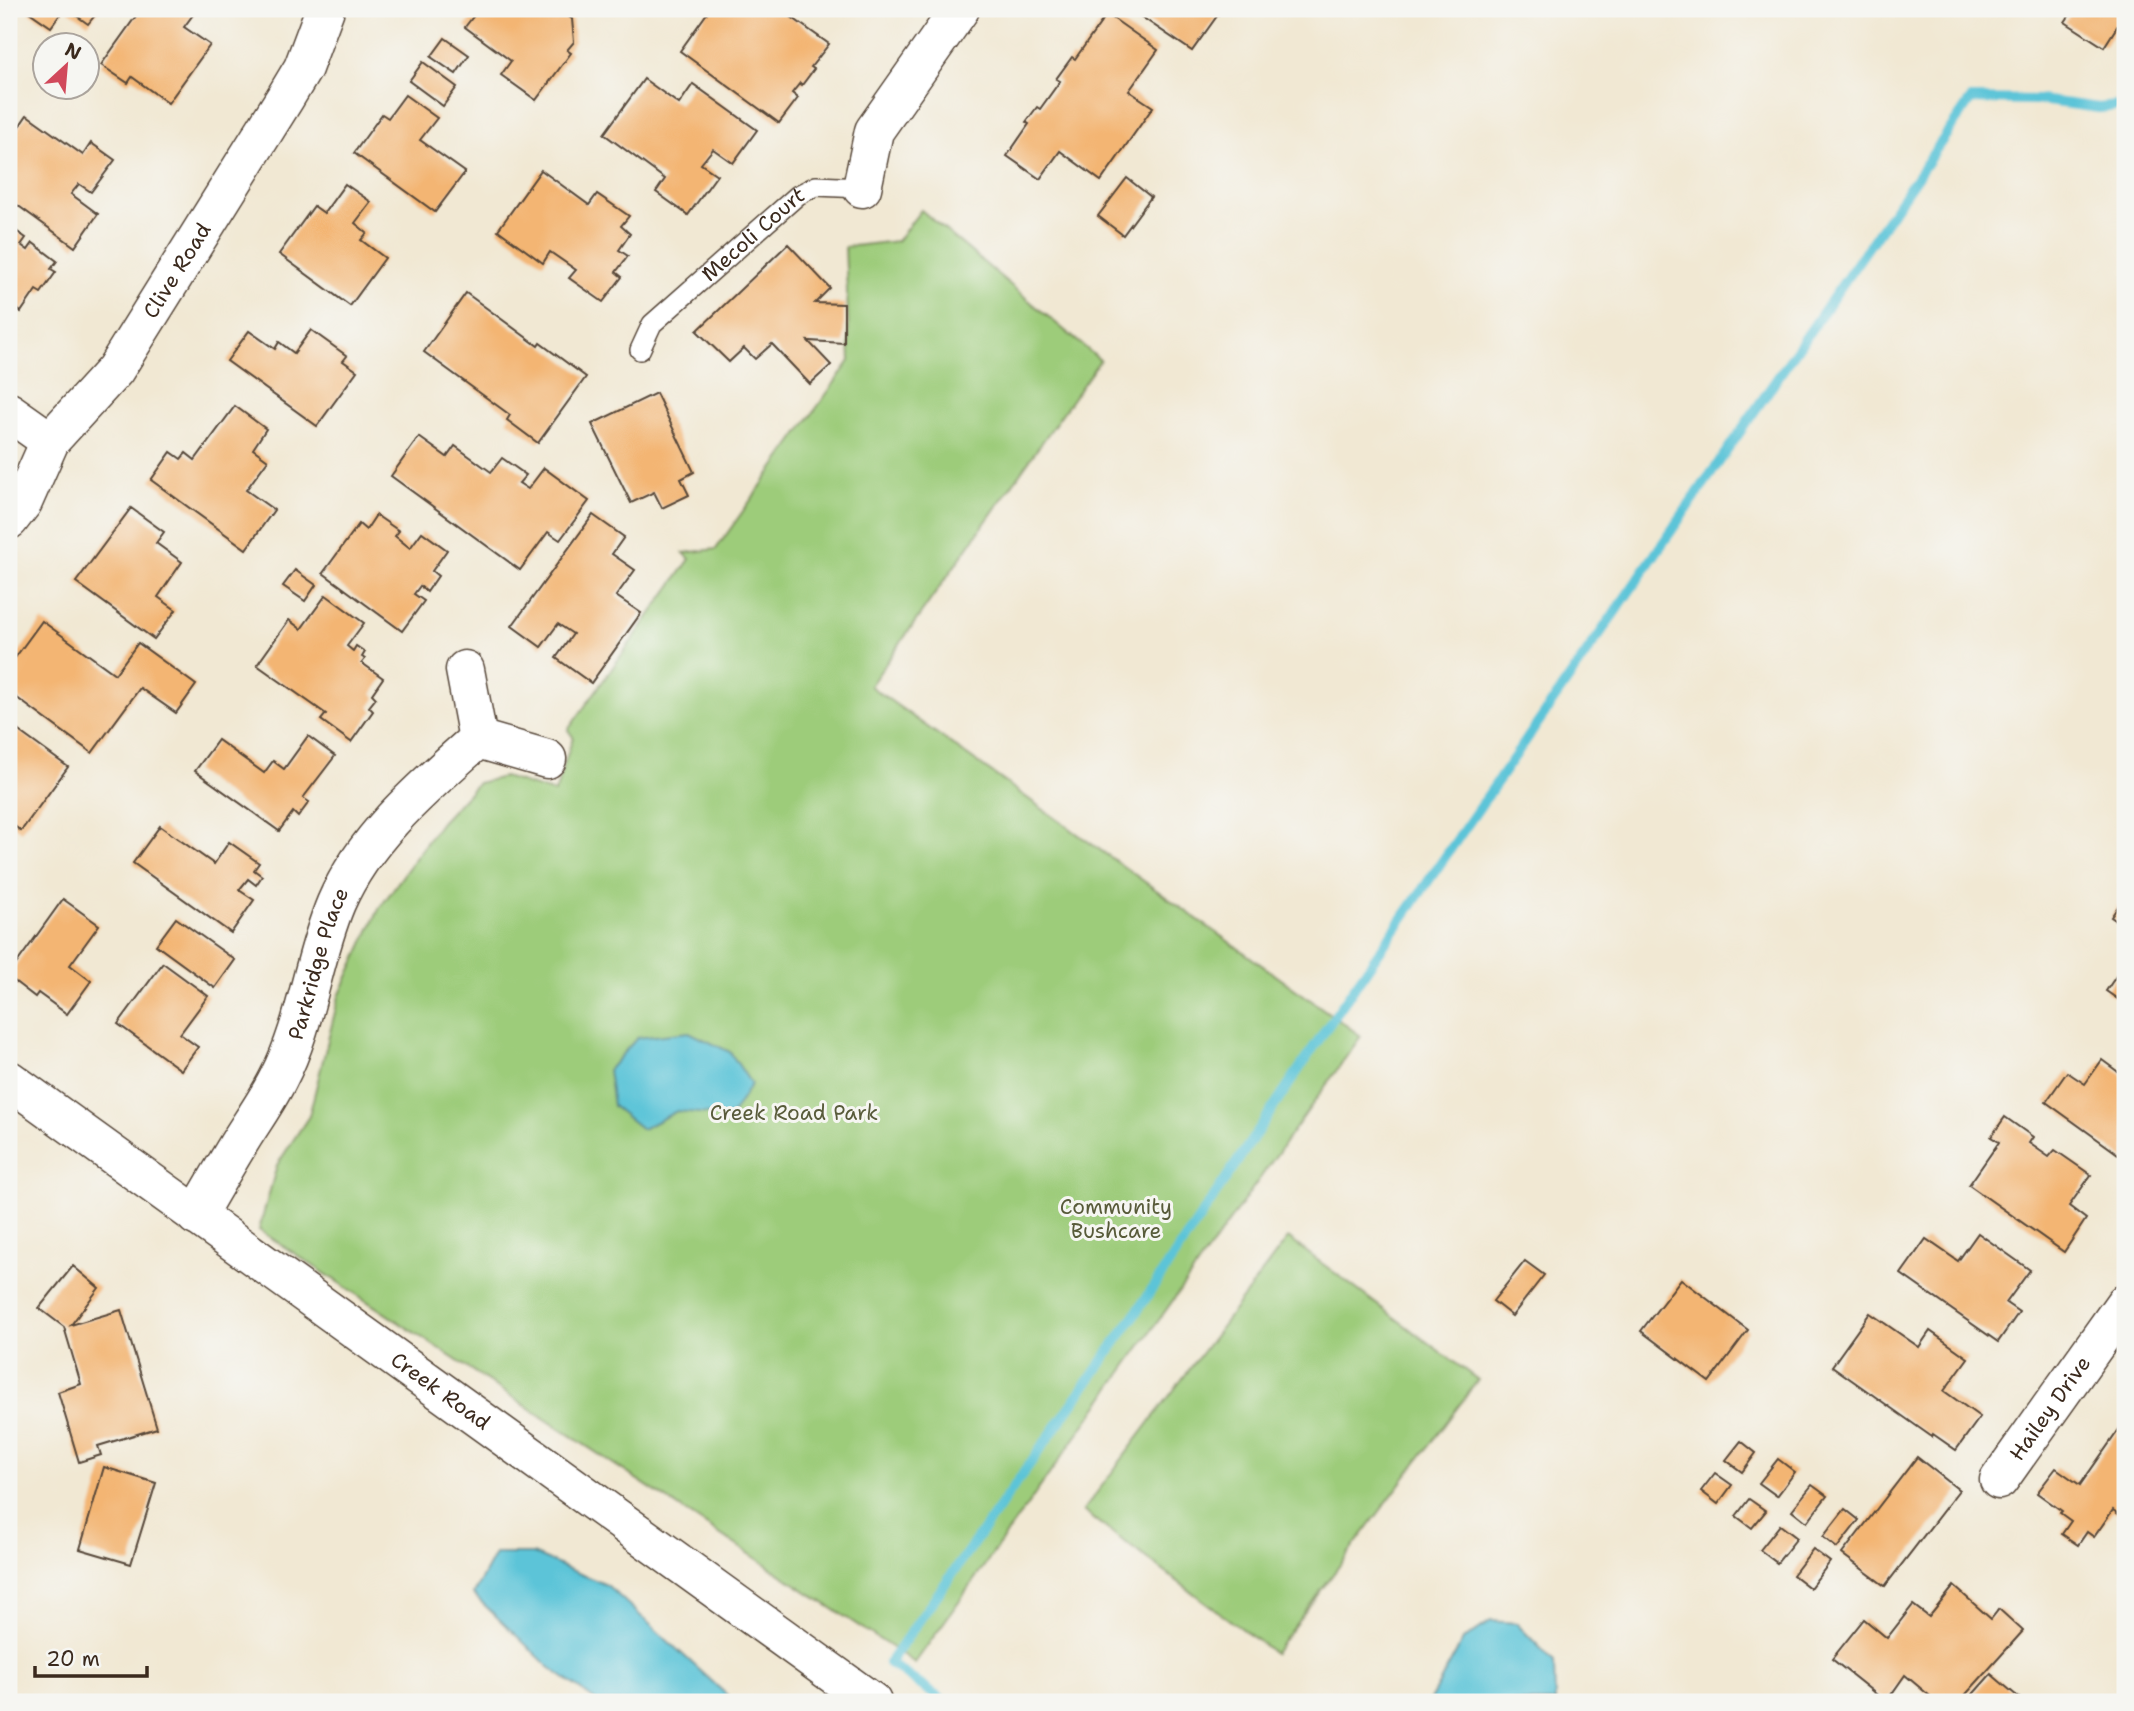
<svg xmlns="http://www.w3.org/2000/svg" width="2134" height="1711" font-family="'Shantell Sans',sans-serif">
<rect width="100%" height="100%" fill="#f6f6f2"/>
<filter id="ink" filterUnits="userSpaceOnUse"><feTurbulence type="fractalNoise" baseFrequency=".0143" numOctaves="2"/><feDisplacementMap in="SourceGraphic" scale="14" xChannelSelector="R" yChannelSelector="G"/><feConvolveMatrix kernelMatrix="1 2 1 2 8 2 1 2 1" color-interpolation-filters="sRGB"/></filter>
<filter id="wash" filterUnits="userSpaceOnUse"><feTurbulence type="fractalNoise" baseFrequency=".00686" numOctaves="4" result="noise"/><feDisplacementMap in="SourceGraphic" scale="28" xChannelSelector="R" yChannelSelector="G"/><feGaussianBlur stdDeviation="1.57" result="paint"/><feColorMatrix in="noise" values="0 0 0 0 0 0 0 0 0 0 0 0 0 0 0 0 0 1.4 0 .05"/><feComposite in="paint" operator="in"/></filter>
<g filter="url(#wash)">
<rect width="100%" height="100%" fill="#f1e8d3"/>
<g fill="#9dcc7a" stroke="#6c7b4c" stroke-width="2">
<path d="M 921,210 L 1100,360 L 870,686 L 1361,1036 L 915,1663 L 259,1230 L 277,1165 L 309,1116 L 339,996 L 379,909 L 441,822 L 478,783 L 504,777 L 555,793 L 573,737 L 568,730 L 690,559 L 684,553 L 716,549 L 850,361 L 845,247 L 897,241 Z"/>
<path d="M 1288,1238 L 1478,1380 L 1274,1653 L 1083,1511 Z"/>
</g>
<g fill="#5cc4d8" stroke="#4c777b" stroke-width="2">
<path d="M 689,1032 L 730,1052 L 751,1084 L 731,1116 L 677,1111 L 642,1129 L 613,1106 L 608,1070 L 637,1038 Z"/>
<path d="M 495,1554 L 533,1554 L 607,1585 L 728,1696 L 730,1702 L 598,1702 L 549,1667 L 473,1594 Z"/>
<path d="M 1491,1621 L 1516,1623 L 1554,1662 L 1555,1702 L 1429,1702 L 1463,1640 Z"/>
</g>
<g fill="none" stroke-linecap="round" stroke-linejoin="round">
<path stroke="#5cc4d8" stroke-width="10" d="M 945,1702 L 889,1663 L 1128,1325 L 1334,1017 L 1971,99 L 2040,100 L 2099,108 L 2125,105"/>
</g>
<g id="blocks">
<g fill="#f3b573">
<path d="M 25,9 L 64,9 L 51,27 Z"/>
<path d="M 67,9 L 100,9 L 88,24 Z"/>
<path d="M 141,9 L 191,9 L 195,12 L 184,27 L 210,45 L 168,103 L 132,77 L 128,83 L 101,65 Z"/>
<path d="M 479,9 L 558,9 L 572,19 L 574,42 L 567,50 L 571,53 L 536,100 L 501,75 L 511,61 L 465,27 Z"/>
<path d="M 710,9 L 780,9 L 829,44 L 811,67 L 814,69 L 802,85 L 800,83 L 792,93 L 798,98 L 779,123 L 680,51 Z"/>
<path d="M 1130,9 L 1222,9 L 1192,51 Z"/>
<path d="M 2074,9 L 2125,9 L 2125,14 L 2104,47 L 2065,22 Z"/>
<path d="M 1107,14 L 1158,50 L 1129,91 L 1153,107 L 1101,181 L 1060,151 L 1040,179 L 1007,156 L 1029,124 L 1026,122 L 1037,107 L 1040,109 L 1060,81 L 1056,79 L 1072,57 L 1075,59 Z"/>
<path d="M 445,38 L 469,55 L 456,74 L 431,57 Z"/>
<path d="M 423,62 L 457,87 L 443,106 L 409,81 Z"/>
<path d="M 644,79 L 679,104 L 693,84 L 757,130 L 733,163 L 713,149 L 701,164 L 717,175 L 688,215 L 656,192 L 665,179 L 604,134 Z"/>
<path d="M 405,95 L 437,118 L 420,140 L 465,172 L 435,212 L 354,153 L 382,114 L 388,118 Z"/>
<path d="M 27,115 L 83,155 L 91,143 L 115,160 L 91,192 L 79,184 L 71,194 L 98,214 L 75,247 L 9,199 L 9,141 Z"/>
<path d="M 541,170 L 589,205 L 597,194 L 629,216 L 621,226 L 630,234 L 619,250 L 628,256 L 616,272 L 622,277 L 603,302 L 569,278 L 576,270 L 550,252 L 543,263 L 498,230 Z"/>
<path d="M 1127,178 L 1151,197 L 1123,235 L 1098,216 Z"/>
<path d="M 345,184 L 371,202 L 355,223 L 367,233 L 361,240 L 385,258 L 350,306 L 279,254 L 314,206 L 324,213 Z"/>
<path d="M 9,226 L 26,238 L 21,245 L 28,250 L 33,243 L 57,261 L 51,269 L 56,272 L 41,293 L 36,290 L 21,312 L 9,303 Z"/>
<path d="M 788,244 L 830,288 L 815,303 L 844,304 L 844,343 L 808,341 L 831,365 L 810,384 L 772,344 L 755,359 L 744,348 L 729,362 L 697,331 Z"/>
<path d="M 466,293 L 538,346 L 540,343 L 586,377 L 538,443 L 507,420 L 510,415 L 424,352 Z"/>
<path d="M 311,330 L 347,356 L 343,361 L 357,371 L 317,426 L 227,361 L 249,331 L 275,349 L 279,342 L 294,353 Z"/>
<path d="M 656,393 L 694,472 L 681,479 L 689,495 L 662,508 L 654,492 L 631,503 L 592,424 Z"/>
<path d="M 235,406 L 266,429 L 253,449 L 268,460 L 246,490 L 274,510 L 246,549 L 151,480 L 171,452 L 181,459 L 186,453 L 195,460 Z"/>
<path d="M 419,437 L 447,457 L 455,446 L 491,472 L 502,458 L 526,475 L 519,483 L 528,489 L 544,468 L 589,501 L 560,540 L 548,532 L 520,570 L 391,476 Z"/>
<path d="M 131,508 L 164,532 L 156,543 L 182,562 L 158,597 L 176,610 L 154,639 L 76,582 Z"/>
<path d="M 376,515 L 399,531 L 395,536 L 410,548 L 422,532 L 447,550 L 432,571 L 438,576 L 427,592 L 420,586 L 414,594 L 424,601 L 402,631 L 323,573 L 359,524 L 366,530 Z"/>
<path d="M 593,515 L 624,537 L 612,554 L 635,570 L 616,596 L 641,613 L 591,683 L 556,658 L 573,634 L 558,624 L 541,647 L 512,626 Z"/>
<path d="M 295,570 L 316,585 L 305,601 L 283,586 Z"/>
<path d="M 326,595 L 364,623 L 347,646 L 353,651 L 356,646 L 365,652 L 362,657 L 365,659 L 362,663 L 383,678 L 372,694 L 376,698 L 369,707 L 373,711 L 351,742 L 321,720 L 326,714 L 257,665 L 289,620 L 301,629 Z"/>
<path d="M 42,621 L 115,674 L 138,643 L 196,685 L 176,713 L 140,688 L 92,753 L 9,692 L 9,666 Z"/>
<path d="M 9,724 L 68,767 L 21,831 L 9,822 Z"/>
<path d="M 308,736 L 335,756 L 303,798 L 309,802 L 298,817 L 293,812 L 279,831 L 195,771 L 218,740 L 264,773 L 273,761 L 284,769 Z"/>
<path d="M 160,826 L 214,864 L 229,842 L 259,863 L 254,870 L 262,876 L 256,885 L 248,879 L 239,890 L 254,900 L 231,933 L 133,863 Z"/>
<path d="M 63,899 L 99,925 L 70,965 L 91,981 L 67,1014 L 38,993 L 35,997 L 9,977 L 9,974 Z"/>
<path d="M 2123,899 L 2125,900 L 2125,927 L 2111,917 Z"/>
<path d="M 176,918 L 235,960 L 215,988 L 156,945 Z"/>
<path d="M 163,963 L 208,996 L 180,1034 L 198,1047 L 181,1070 L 118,1024 Z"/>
<path d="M 2125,963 L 2125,1004 L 2106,991 Z"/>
<path d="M 2102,1060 L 2125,1077 L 2125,1159 L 2046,1102 L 2067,1072 L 2085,1084 Z"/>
<path d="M 2005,1117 L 2033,1137 L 2029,1143 L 2049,1157 L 2055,1150 L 2091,1175 L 2069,1206 L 2086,1219 L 2064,1252 L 1969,1185 L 1999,1142 L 1991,1137 Z"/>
<path d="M 1978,1233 L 2030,1270 L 2006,1303 L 2019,1312 L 1998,1342 L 1901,1274 L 1926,1239 L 1958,1261 Z"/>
<path d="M 1525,1261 L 1544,1275 L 1512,1316 L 1493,1301 Z"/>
<path d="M 73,1266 L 99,1288 L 71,1325 L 121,1310 L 157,1428 L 98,1446 L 101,1455 L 79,1462 L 58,1392 L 81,1384 L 64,1327 L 39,1308 Z"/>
<path d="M 1681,1279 L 1748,1330 L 1709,1382 L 1641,1331 Z"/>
<path d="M 1870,1313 L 1919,1347 L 1930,1331 L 1968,1358 L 1944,1391 L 1980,1417 L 1956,1450 L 1933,1434 L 1932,1437 L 1832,1366 Z"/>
<path d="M 2125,1421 L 2125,1519 L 2113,1510 L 2094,1537 L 2087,1532 L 2078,1545 L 2062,1534 L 2071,1521 L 2060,1513 L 2062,1511 L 2037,1493 L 2056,1468 L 2080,1485 Z"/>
<path d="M 1741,1441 L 1756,1453 L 1742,1472 L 1726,1460 Z"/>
<path d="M 1917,1457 L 1959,1490 L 1885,1586 L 1842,1554 Z"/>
<path d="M 1778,1459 L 1795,1472 L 1777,1496 L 1759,1483 Z"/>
<path d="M 104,1467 L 156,1483 L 131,1564 L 80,1549 Z"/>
<path d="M 1715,1473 L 1732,1485 L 1718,1504 L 1701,1491 Z"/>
<path d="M 1812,1485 L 1827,1496 L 1807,1522 L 1792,1510 Z"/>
<path d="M 1749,1499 L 1766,1511 L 1752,1528 L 1736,1516 Z"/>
<path d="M 1845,1509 L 1859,1520 L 1837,1548 L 1823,1537 Z"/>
<path d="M 1780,1525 L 1797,1538 L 1777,1563 L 1760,1550 Z"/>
<path d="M 1813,1549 L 1830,1562 L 1810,1588 L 1793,1575 Z"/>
<path d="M 1954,1586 L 1991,1619 L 1999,1609 L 2023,1631 L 1959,1702 L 1937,1702 L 1905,1675 L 1886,1702 L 1832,1659 L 1864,1619 L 1887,1638 L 1913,1605 L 1929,1617 Z"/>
<path d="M 1991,1674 L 2024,1702 L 1966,1702 Z"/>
</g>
</g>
</g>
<g filter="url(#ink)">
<use href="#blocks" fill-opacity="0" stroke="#564639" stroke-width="2"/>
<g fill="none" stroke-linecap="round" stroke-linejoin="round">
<g stroke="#564639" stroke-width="22">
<g id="service">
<path id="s1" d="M 640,350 L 652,324 L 798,195 L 816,186 L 862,188"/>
</g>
</g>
<g stroke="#564639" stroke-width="41">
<g id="minor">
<path d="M 862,188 L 874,131 L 960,9"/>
<path d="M 9,412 L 50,441"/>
<path id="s2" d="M 9,520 L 23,502 L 50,441 L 115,370 L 285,98 L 303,68 L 325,9"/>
<path d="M 465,670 L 478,739 L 547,759"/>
<path id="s3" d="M 9,1080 L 872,1702"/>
<path id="s4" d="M 196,1216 C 211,1190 226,1164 242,1138 C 254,1119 268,1099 278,1079 C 307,1024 312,960 336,903 C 365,836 425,786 478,739"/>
<path id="s5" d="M 1999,1480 L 2125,1303"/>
</g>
</g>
<use href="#service" stroke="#fff" stroke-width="19"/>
<use href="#minor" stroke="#fff" stroke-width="38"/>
</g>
</g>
<g text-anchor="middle" stroke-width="6" stroke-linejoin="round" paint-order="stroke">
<g font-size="21" fill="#3b2a1e" stroke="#f6f6f2">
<text dy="7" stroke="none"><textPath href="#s1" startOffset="164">Mecoli Court</textPath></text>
<text dy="7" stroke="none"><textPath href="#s2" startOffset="303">Clive Road</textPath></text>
<text dy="7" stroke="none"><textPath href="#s4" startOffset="282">Parkridge Place</textPath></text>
<text dy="7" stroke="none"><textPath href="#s3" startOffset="532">Creek Road</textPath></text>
<text dy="7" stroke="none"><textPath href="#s5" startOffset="88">Hailey Drive</textPath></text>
</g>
<g font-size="21" fill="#585b3a" stroke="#f6f6f2">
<text x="794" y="1120">Creek Road Park</text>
<text x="1116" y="1214">Community<tspan x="1116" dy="24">Bushcare</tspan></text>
</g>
</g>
<rect width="2134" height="1711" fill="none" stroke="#f6f6f2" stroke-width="35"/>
<g transform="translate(66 66) rotate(26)"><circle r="33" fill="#f6f6f2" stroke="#aba49d" stroke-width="2"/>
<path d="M0-5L12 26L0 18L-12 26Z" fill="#d1495b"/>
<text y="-10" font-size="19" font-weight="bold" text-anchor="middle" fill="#3b2a1e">N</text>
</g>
<path d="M35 1666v10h112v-10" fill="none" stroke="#3b2a1e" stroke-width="3.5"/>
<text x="46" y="1666" font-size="21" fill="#3b2a1e" stroke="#f6f6f2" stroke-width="5" paint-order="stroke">20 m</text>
</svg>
